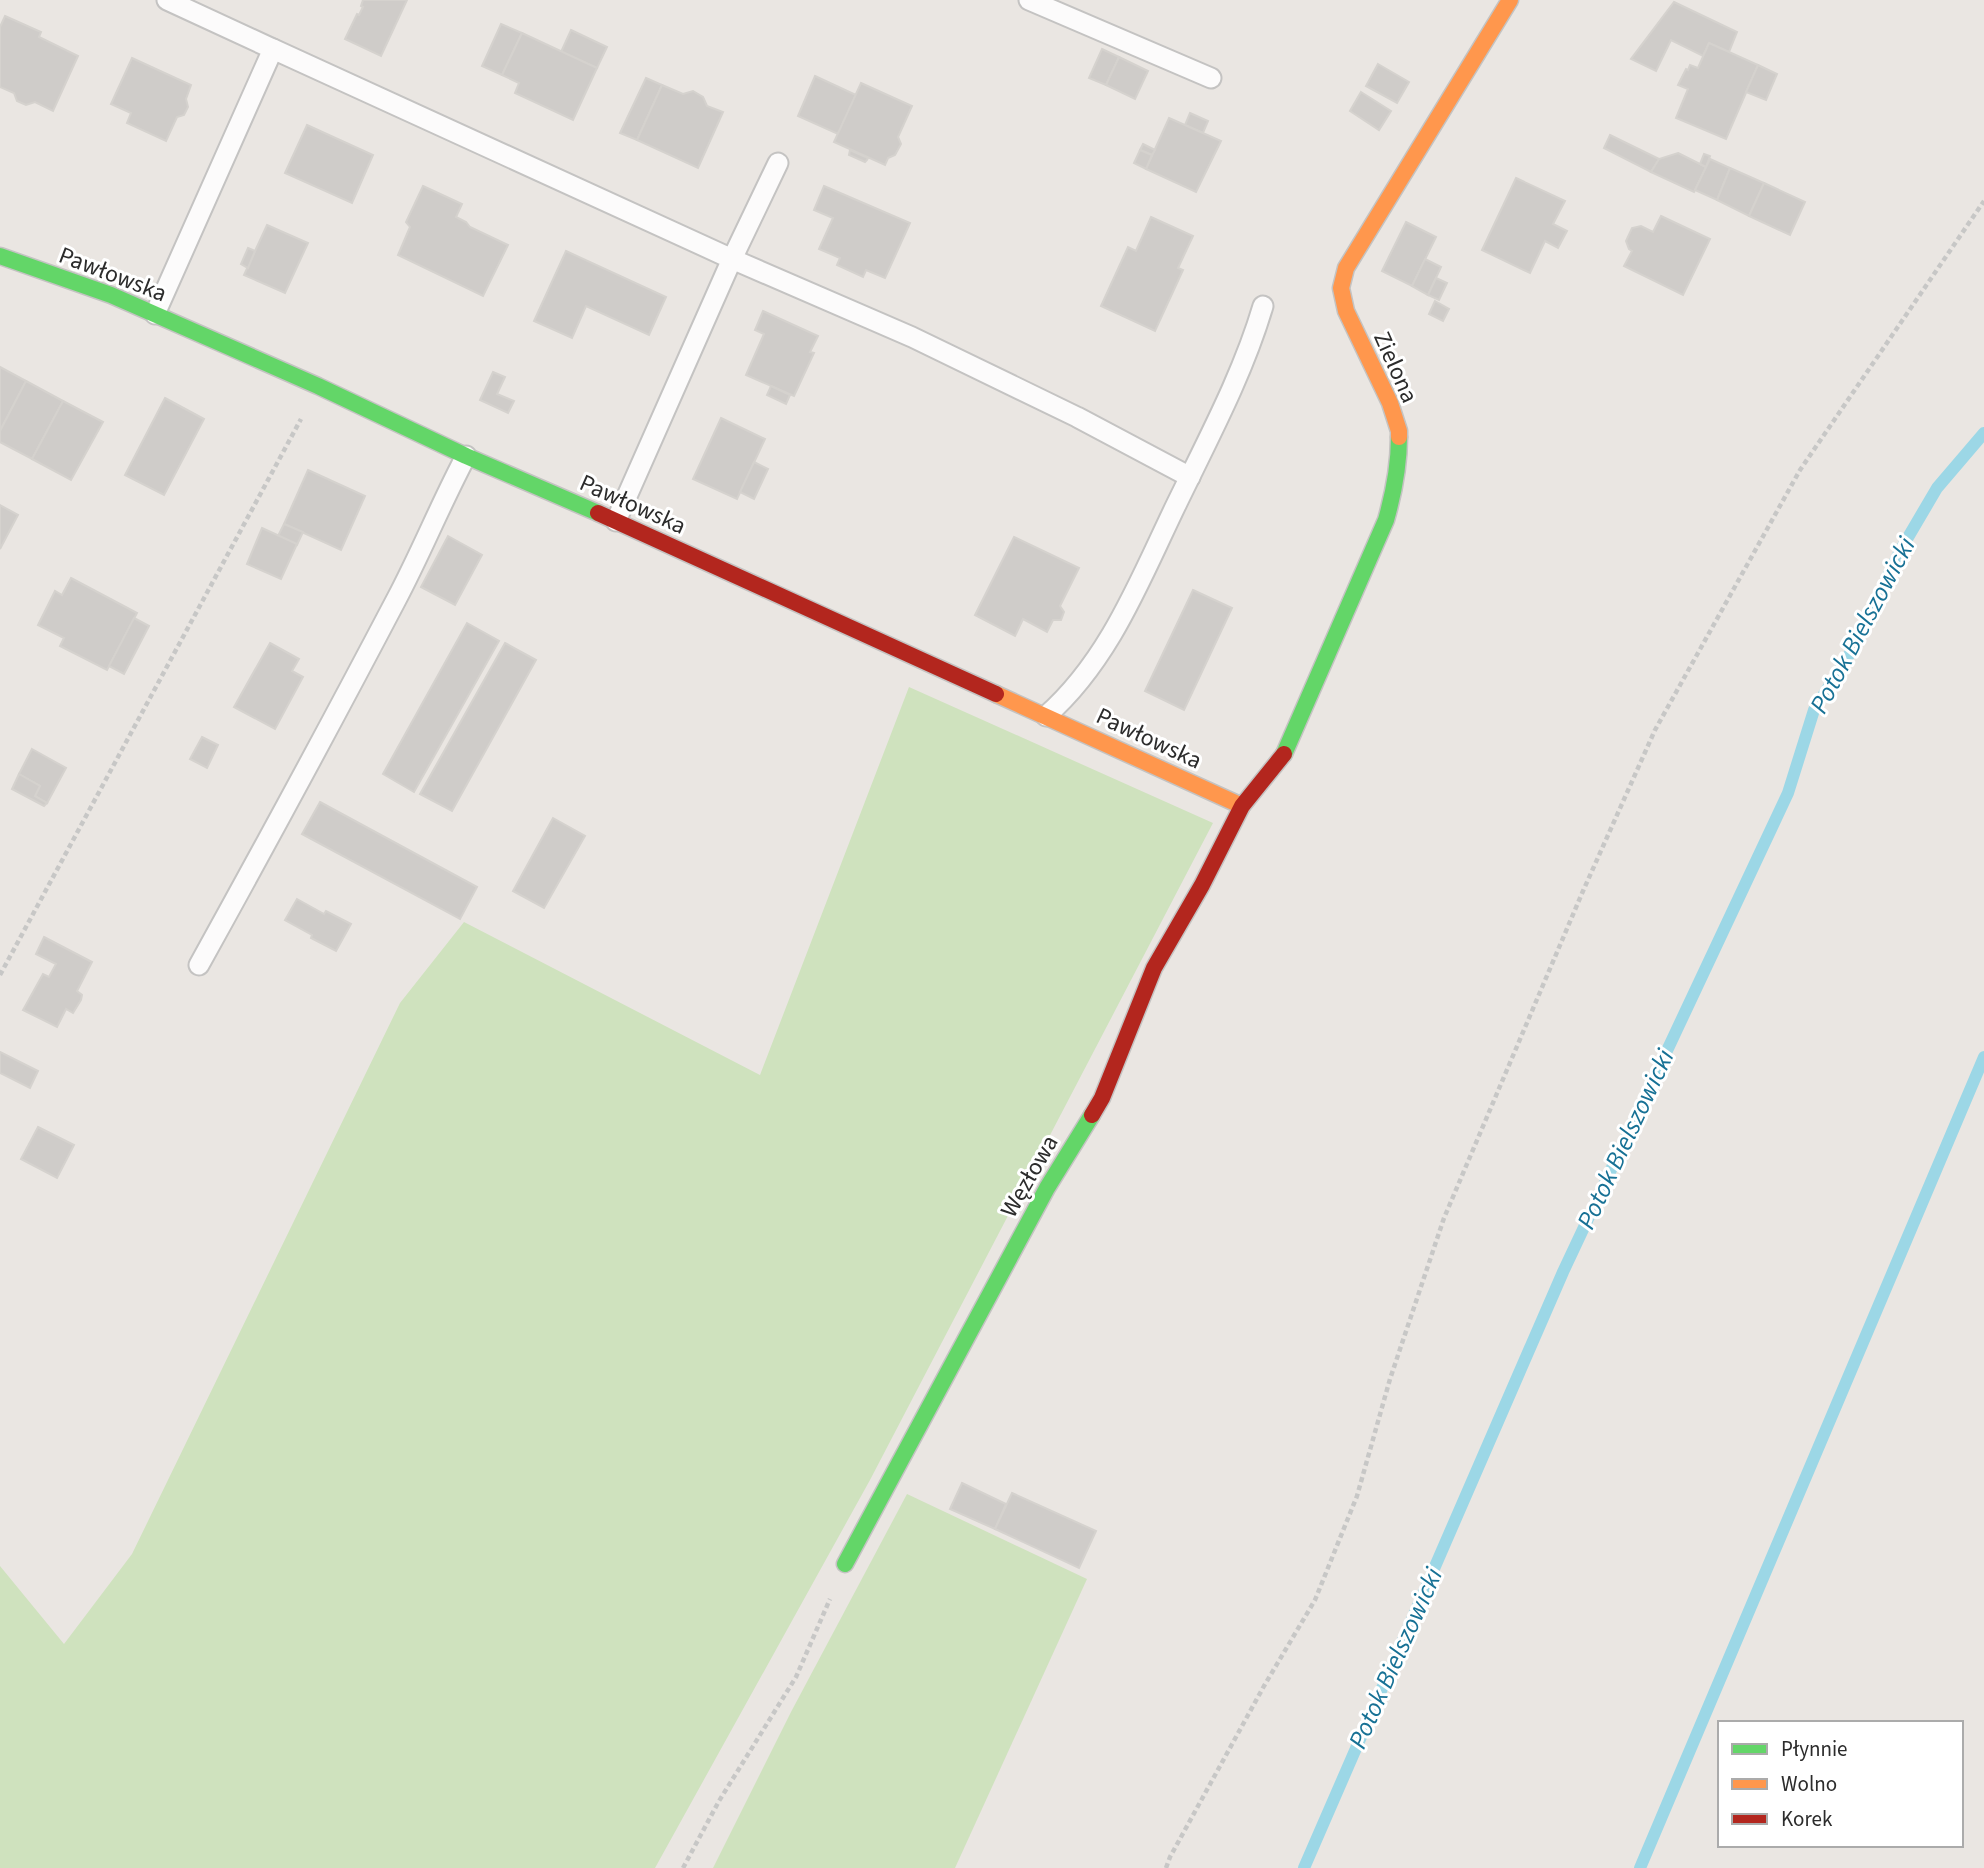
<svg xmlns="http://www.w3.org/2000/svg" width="1984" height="1868" font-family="'Source Sans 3',sans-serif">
<rect width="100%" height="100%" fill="#eae6e2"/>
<g fill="#cfe2be">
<path d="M 909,687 L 1213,823 L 870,1480 L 655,1868 L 0,1868 L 0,1566 L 64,1644 L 132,1554 L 400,1003 L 464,922 L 760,1075 Z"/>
<path d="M 907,1494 L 1087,1579 L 955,1868 L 713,1868 L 791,1712 Z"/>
</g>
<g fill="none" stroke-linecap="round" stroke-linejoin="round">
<g stroke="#9cd7e6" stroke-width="12">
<path d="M 1304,1868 L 1563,1272 L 1788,793 L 1814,710 L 1854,647 L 1900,551 L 1937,488 L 1984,433"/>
<path d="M 1640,1868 L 1984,1057"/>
</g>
</g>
<g fill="#cfccc9" stroke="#d5d2ce" stroke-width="2">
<path d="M 363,0 L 407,0 L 381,56 L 345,39 L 357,14 L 359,15 L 363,7 L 361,6 Z"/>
<path d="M 1674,2 L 1737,32 L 1729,52 L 1709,43 L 1703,56 L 1671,40 L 1656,71 L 1631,59 Z"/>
<path d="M 5,16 L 41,32 L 39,37 L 78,56 L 53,111 L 35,102 L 26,105 L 17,101 L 14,93 L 0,87 L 0,27 Z"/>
<path d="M 501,24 L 522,33 L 502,75 L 482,66 Z"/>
<path d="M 571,30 L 607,47 L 597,68 L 561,52 Z"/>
<path d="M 522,33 L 597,68 L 573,120 L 515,93 L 519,83 L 502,75 Z"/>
<path d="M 1709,43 L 1758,65 L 1726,139 L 1676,118 L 1688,89 L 1678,85 L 1686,69 L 1688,70 L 1690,65 L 1698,68 Z"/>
<path d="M 1102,49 L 1119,57 L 1106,85 L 1089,78 Z"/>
<path d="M 1119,57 L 1148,71 L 1135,99 L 1106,85 Z"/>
<path d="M 132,58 L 191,85 L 186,99 L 188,107 L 184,115 L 177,117 L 166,141 L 127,123 L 131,113 L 111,104 Z"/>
<path d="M 1378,64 L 1409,82 L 1397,103 L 1366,86 Z"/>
<path d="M 1758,65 L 1777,74 L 1766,100 L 1746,92 Z"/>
<path d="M 815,76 L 856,95 L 838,134 L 798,116 Z"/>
<path d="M 646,78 L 662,85 L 637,140 L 620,133 Z"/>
<path d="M 861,83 L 912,106 L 898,137 L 901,144 L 895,155 L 888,158 L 885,165 L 834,142 Z"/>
<path d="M 662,85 L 683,94 L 693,91 L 703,97 L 707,106 L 723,112 L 698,168 L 637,140 Z"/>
<path d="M 1361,92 L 1391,111 L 1379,130 L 1350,111 Z"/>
<path d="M 1190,113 L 1208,121 L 1203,133 L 1185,125 Z"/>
<path d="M 1169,118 L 1221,141 L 1196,192 L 1146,169 Z"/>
<path d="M 307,125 L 373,155 L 352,203 L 285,173 Z"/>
<path d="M 1610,135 L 1659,159 L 1651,172 L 1604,148 Z"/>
<path d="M 1143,144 L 1155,150 L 1152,155 L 1140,150 Z"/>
<path d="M 850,150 L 868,158 L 867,160 L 865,162 L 849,155 Z"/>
<path d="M 1140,150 L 1152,155 L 1146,169 L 1134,163 Z"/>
<path d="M 1678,153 L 1706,167 L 1694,192 L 1651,172 L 1659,159 Z"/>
<path d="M 1704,154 L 1710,156 L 1706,167 L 1700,164 Z"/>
<path d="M 1710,159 L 1730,168 L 1717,200 L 1695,190 Z"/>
<path d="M 1730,168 L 1764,183 L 1749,216 L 1717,200 Z"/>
<path d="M 1516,178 L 1565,201 L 1553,224 L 1567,231 L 1558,248 L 1545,241 L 1530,273 L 1482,250 Z"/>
<path d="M 1764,183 L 1805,202 L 1790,235 L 1749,216 Z"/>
<path d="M 423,186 L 462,204 L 456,217 L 466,222 L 470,227 L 508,245 L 483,296 L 398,255 L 410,227 L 406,222 Z"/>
<path d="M 824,186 L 910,223 L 885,278 L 866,270 L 863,277 L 837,265 L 840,258 L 819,249 L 833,218 L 814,210 Z"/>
<path d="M 1661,216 L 1710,239 L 1683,295 L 1624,266 L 1632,251 L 1629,249 L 1626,241 L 1632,228 L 1641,226 L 1653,232 Z"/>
<path d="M 1151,217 L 1193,236 L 1178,268 L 1183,270 L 1155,331 L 1101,306 L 1128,247 L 1136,251 Z"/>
<path d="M 1406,222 L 1436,237 L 1412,286 L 1382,271 Z"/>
<path d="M 267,225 L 308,243 L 285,293 L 244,275 Z"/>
<path d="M 248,248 L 255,251 L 248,268 L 241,264 Z"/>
<path d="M 566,251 L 666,297 L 649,335 L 586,306 L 572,338 L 534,321 Z"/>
<path d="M 1425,259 L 1441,267 L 1428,295 L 1412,286 Z"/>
<path d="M 1436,278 L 1447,283 L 1439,300 L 1428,295 Z"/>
<path d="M 1435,301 L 1449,309 L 1443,321 L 1429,314 Z"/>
<path d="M 763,311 L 818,336 L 810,352 L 814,353 L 794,396 L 746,375 L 764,334 L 755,330 Z"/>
<path d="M 0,367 L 26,381 L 0,431 Z"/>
<path d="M 493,372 L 505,377 L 497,394 L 514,401 L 508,413 L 480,400 Z"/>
<path d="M 26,381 L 63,401 L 32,459 L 0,442 L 0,431 Z"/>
<path d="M 771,386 L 790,395 L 786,404 L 767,395 Z"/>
<path d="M 165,398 L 204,419 L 164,495 L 125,475 Z"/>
<path d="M 63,401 L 103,422 L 71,480 L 32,459 Z"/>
<path d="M 721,418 L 765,439 L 737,499 L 693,479 Z"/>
<path d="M 754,462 L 768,469 L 754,499 L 740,492 Z"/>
<path d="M 308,470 L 365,496 L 341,550 L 284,524 Z"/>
<path d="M 0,505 L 18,515 L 0,549 Z"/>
<path d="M 284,524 L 303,532 L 297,545 L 278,536 Z"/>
<path d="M 262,528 L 297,544 L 281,579 L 247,564 Z"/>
<path d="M 448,536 L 482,555 L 455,605 L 421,587 Z"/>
<path d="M 1014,537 L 1079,568 L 1060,606 L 1064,612 L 1061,620 L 1053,620 L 1047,632 L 1023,619 L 1015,636 L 975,615 Z"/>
<path d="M 71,578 L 137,613 L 107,670 L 60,646 L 64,638 L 38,625 L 55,591 L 62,595 Z"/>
<path d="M 1193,590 L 1232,608 L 1184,710 L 1145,691 Z"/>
<path d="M 134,618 L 149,626 L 124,674 L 109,666 Z"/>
<path d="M 467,623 L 499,641 L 414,792 L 383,774 Z"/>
<path d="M 270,643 L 299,659 L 292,671 L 303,677 L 275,729 L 234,707 Z"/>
<path d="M 505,643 L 536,660 L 452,811 L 420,794 Z"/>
<path d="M 202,737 L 218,745 L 207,768 L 190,759 Z"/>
<path d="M 32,749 L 66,768 L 47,803 L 35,796 L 40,786 L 19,774 Z"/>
<path d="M 19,774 L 40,786 L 35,796 L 47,803 L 44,806 L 12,789 Z"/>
<path d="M 320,802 L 477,887 L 460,919 L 302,834 Z"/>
<path d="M 553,818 L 585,836 L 544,908 L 513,891 Z"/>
<path d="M 297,899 L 324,914 L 326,911 L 351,924 L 336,951 L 311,938 L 312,935 L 285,920 Z"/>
<path d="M 44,937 L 92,962 L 77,991 L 82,995 L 81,1000 L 73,1013 L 66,1009 L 57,1027 L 23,1010 L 43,974 L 49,977 L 56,964 L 36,954 Z"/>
<path d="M 0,1052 L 38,1071 L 30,1088 L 0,1073 Z"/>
<path d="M 38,1127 L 74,1145 L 57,1178 L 21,1159 Z"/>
<path d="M 962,1483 L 1006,1504 L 995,1529 L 950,1509 Z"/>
<path d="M 1012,1493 L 1096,1531 L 1079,1568 L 995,1529 Z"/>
</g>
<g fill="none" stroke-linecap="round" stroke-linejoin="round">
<g stroke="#c4c3c2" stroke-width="23">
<g id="lane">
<path d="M 1029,0 L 1211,78"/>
<path d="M 273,49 L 732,259 L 616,521"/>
<path d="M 778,163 L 732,259 L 912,337 L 1077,417 L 1190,477"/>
<path d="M 155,314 L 273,49 L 167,0"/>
<path d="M 1046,716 C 1110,660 1141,577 1177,503 C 1208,439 1243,374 1263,306"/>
<path d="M 199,965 C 266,844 332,722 396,600 C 421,553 441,503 466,456"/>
</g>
</g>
<g stroke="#c4c3c2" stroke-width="19">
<g id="fast">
<path d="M 0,256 L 111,295 L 318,386 L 466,456 L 598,513"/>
<path d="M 1284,754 L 1386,520 C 1394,492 1399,466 1399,437"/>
<path d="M 845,1564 L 1047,1188 L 1092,1115"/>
</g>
</g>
<g stroke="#c4c3c2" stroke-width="19">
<g id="slow">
<path d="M 1399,437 L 1399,431 L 1390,403 L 1346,311 L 1341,288 L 1346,268 L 1510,0"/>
<path d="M 996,694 L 1242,806"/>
</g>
</g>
<g stroke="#c4c3c2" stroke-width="19">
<g id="jam">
<path d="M 598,513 L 996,694"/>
<path d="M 1092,1115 L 1102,1098 L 1154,968 L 1202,885 L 1242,806 L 1284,754"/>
</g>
</g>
<g stroke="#c7c7c6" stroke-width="4.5" stroke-dasharray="5 3.5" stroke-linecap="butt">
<path d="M 0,975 L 301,419"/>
<path d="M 683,1868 L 719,1801 L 796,1677 L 830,1599"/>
<path d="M 1166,1868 L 1170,1857 L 1264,1686 L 1315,1600 L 1357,1496 L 1390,1379 L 1444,1218 L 1583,891 L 1655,730 L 1800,470 L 1984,201"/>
</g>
<use href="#lane" stroke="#fcfbfb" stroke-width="19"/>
<use href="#fast" stroke="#63d668" stroke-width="16"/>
<use href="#slow" stroke="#ff974d" stroke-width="16"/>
<use href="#jam" stroke="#b3261e" stroke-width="16"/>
</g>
<g text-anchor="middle" stroke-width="6" stroke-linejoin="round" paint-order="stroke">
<g font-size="24" fill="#2c2c2c" stroke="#fff">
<text transform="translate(113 274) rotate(21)" y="8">Pawłowska</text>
<text transform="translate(1396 367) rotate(66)" y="8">Zielona</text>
<text transform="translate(633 504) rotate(24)" y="8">Pawłowska</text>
<text transform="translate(1149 738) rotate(25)" y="8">Pawłowska</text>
<text transform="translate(1029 1176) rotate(-60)" y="8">Węzłowa</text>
</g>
<g font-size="26" font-style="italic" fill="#177195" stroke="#fff">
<text transform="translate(1862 625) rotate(-62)" y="9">Potok Bielszowicki</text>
<text transform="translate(1625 1139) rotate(-65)" y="9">Potok Bielszowicki</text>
<text transform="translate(1395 1658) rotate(-66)" y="9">Potok Bielszowicki</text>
</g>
</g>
<rect x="1718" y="1721" width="245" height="126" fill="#ffffff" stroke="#ababab" stroke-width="2"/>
<rect x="1732" y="1744" width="35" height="10" fill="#63d668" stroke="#ababab" stroke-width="2"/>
<text x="1781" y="1756" font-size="21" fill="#2c2c2c">Płynnie</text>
<rect x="1732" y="1779" width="35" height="10" fill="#ff974d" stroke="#ababab" stroke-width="2"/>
<text x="1781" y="1791" font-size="21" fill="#2c2c2c">Wolno</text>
<rect x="1732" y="1814" width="35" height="10" fill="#b3261e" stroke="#ababab" stroke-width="2"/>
<text x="1781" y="1826" font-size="21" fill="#2c2c2c">Korek</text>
</svg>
